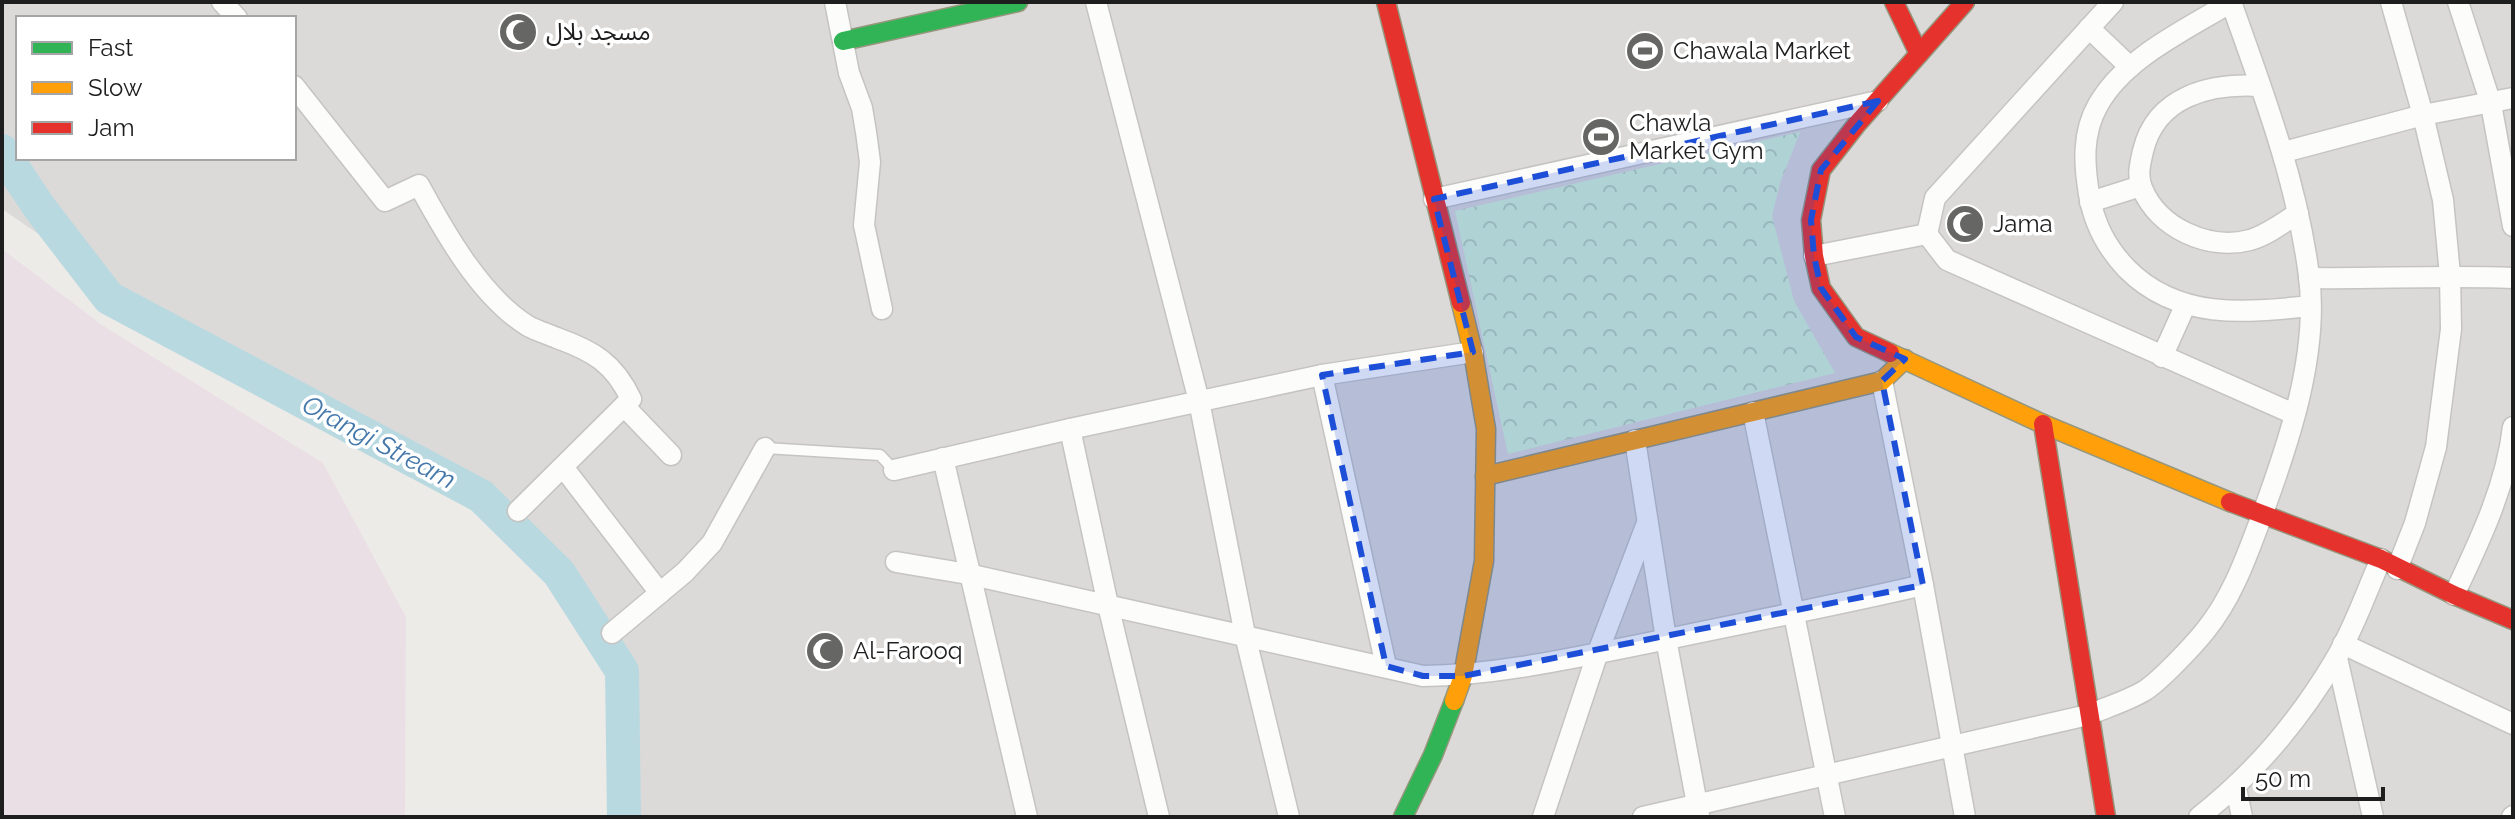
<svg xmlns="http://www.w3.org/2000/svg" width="2515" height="819" font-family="Raleway,'Noto Sans Arabic',sans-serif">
<defs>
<pattern id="park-crowns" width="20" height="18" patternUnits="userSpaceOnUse" patternTransform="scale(2)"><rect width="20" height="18" fill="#d4f4d4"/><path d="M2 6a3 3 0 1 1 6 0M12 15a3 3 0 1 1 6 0" fill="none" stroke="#b6d1b6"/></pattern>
</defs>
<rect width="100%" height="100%" fill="#edebe7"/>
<path fill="#dcdad8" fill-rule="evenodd" d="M 2,2 L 2513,2 L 2513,817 L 628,817 L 611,643 L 488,520 L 229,365 L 2,209 ZM 18,18 L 294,18 L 294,158 L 18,158 Z"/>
<path fill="#ebdfe6" d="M 2,249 L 102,325 L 323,463 L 406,617 L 405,817 L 2,817 Z"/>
<path fill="url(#park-crowns)" d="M 1800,132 L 1780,183 L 1772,216 L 1794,301 L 1835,373 L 1508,454 L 1455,211 Z"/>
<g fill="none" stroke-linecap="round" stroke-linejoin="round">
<path stroke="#b9d9e1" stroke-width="34" d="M 2,151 L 39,207 L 109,298 L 481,496 L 559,573 L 622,671 L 624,817"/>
<g stroke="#c5c4c3" stroke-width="13">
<path id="lane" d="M 765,448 L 880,455 L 894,470"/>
</g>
<g stroke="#c5c4c3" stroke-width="23">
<g id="street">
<path d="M 222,2 L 237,18"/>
<path d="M 835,2 L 849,73 L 862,108 L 866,132 L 870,162 L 864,225 L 882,309"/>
<path d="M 1096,2 L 1199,401 L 1245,635 L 1289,817"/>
<path d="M 2113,2 L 1935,198 L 1927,234 L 1947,260 L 2294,414"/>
<path d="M 2391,2 L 2423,115 L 2443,200 L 2450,275 L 2451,329 L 2436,447 L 2415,523 L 2397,569"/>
<path d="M 2458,2 L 2491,104 L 2513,226"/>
<path d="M 2089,28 L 2130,67"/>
<path d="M 294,86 L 385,201 L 419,185 C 445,233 481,297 528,326 C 537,331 548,334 557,338 C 593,351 614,363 631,399 L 518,511"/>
<path d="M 2260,86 C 2210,83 2156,96 2143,151 C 2140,164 2137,176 2142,188 C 2158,228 2209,251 2250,240 C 2267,235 2283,223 2298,213"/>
<path d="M 2284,152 L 2423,115 L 2513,98"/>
<path d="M 1434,199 L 1878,101"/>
<path d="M 2090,202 L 2141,186"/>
<path d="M 1814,256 L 1927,234"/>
<path d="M 2309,278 C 2377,279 2445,275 2513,278"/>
<path d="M 2162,357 L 2185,306"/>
<path d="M 1322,375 L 1386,666"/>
<path d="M 1882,381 L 1923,585 L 1965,817"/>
<path d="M 624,406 L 671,455"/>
<path d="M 1753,412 L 1835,817"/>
<path d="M 1070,429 L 1108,605 L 1159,817"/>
<path d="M 1635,440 L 1666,639 L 1699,815"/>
<path d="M 943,458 L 1027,817"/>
<path d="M 563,467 L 660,593"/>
<path d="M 894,470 L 1070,429 L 1322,375 L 1473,352"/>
<path d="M 896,562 L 968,574 L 1423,676 C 1500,675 1577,657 1653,642 C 1743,623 1833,606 1923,585"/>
<path d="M 2454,595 C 2479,542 2506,487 2513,427"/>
<path d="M 612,633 L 685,572 L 712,543 L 765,448"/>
<path d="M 2343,644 L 2513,724"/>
<path d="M 2337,658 L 2373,817"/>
<path d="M 2236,788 L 2242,817"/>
<path d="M 1543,817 L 1598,652 L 1647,523"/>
<path d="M 1643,817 L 2088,715 C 2107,707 2127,701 2144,691 C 2159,682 2193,646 2205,631 C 2232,598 2246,558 2261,518 C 2288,445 2319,355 2309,276 C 2297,181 2263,92 2231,2 C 2186,30 2125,57 2098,105 C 2082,133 2084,164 2089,194 C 2094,224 2106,247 2127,269 C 2178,320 2244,313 2310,306"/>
<path d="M 2199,817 C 2255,773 2299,721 2335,660 C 2354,629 2366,592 2381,559"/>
<path d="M 2512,817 L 2513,816"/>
</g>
</g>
<g stroke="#96977e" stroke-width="21">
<g id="fast">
<path d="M 843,41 L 1018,2"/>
<path d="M 1403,817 L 1433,755 L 1454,701"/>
</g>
</g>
<g stroke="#96977e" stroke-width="21">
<g id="slow">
<path d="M 1890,353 L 2043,424 L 2230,502"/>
<path d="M 1485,476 L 1882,381 L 1905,359"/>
<path d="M 1454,701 L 1463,676 L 1484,561 L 1486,429 L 1473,352 L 1461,303"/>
</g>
</g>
<g stroke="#96977e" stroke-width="21">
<g id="jam">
<path d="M 1386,2 L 1461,303"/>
<path d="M 1894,2 L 1919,54"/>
<path d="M 1890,353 L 1856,337 L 1821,288 L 1814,256 L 1811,220 L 1821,170 L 1857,124 L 1965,2"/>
<path d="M 2043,424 L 2106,817"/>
<path d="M 2230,502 L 2381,559 L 2454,595 L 2513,620"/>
</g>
</g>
<use href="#lane" stroke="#fcfcfb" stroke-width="10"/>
<use href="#street" stroke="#fcfcfb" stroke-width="20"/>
<use href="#fast" stroke="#30b455" stroke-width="18"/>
<use href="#slow" stroke="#ff9f0a" stroke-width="18"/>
<use href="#jam" stroke="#e5322d" stroke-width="18"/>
</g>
<path fill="#1d4ed8" fill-opacity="0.2" stroke="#1d4ed8" stroke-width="6" stroke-dasharray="16 10" stroke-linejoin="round" d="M 1878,101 L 1821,170 L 1811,220 L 1814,256 L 1821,288 L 1856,337 L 1905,359 L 1882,381 L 1923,585 L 1463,676 L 1423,676 L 1386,666 L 1322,375 L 1473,352 L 1434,199 Z"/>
<defs>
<g id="mosque-disc" transform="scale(2)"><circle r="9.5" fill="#666664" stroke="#fff"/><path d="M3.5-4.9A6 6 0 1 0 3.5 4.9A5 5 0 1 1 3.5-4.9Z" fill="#fff"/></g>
<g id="stadium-disc" transform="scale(2)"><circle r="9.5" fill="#666664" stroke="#fff"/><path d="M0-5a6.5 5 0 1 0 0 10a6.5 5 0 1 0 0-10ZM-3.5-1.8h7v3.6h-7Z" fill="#fff"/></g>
</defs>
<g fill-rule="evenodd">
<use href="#mosque-disc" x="518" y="32"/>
<use href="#stadium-disc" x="1645" y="51"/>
<use href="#stadium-disc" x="1601" y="137"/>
<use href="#mosque-disc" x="1965" y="224"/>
<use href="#mosque-disc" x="825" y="651"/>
</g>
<g text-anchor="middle" stroke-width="7" stroke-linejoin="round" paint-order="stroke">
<g font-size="24" fill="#1e1e1e" stroke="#fff" text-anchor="start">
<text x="546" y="40">مسجد بلال</text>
<text x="1673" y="59">Chawala Market</text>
<text x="1629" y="131">Chawla<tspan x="1629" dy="28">Market Gym</tspan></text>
<text x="1993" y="232">Jama</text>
<text x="853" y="659">Al-Farooq</text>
</g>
<g font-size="26" font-style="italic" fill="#47a" stroke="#fff">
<text transform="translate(379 442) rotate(28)" y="9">Orangi Stream</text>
</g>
</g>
<rect width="2515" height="819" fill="none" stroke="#1e1e1e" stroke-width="8"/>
<rect x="16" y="16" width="280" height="144" fill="#ffffff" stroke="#a5a5a5" stroke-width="2"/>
<rect x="32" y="42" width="40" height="12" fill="#30b455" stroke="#a5a5a5" stroke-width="2"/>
<text x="88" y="56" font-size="24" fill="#1e1e1e">Fast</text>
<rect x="32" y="82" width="40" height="12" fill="#ff9f0a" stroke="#a5a5a5" stroke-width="2"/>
<text x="88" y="96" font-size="24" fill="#1e1e1e">Slow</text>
<rect x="32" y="122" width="40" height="12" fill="#e5322d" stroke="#a5a5a5" stroke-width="2"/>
<text x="88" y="136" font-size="24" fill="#1e1e1e">Jam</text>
<path d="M2243 787v12h140v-12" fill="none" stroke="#1e1e1e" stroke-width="4"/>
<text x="2255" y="787" font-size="24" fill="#1e1e1e" stroke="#ffffff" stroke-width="6" paint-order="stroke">50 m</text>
</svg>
